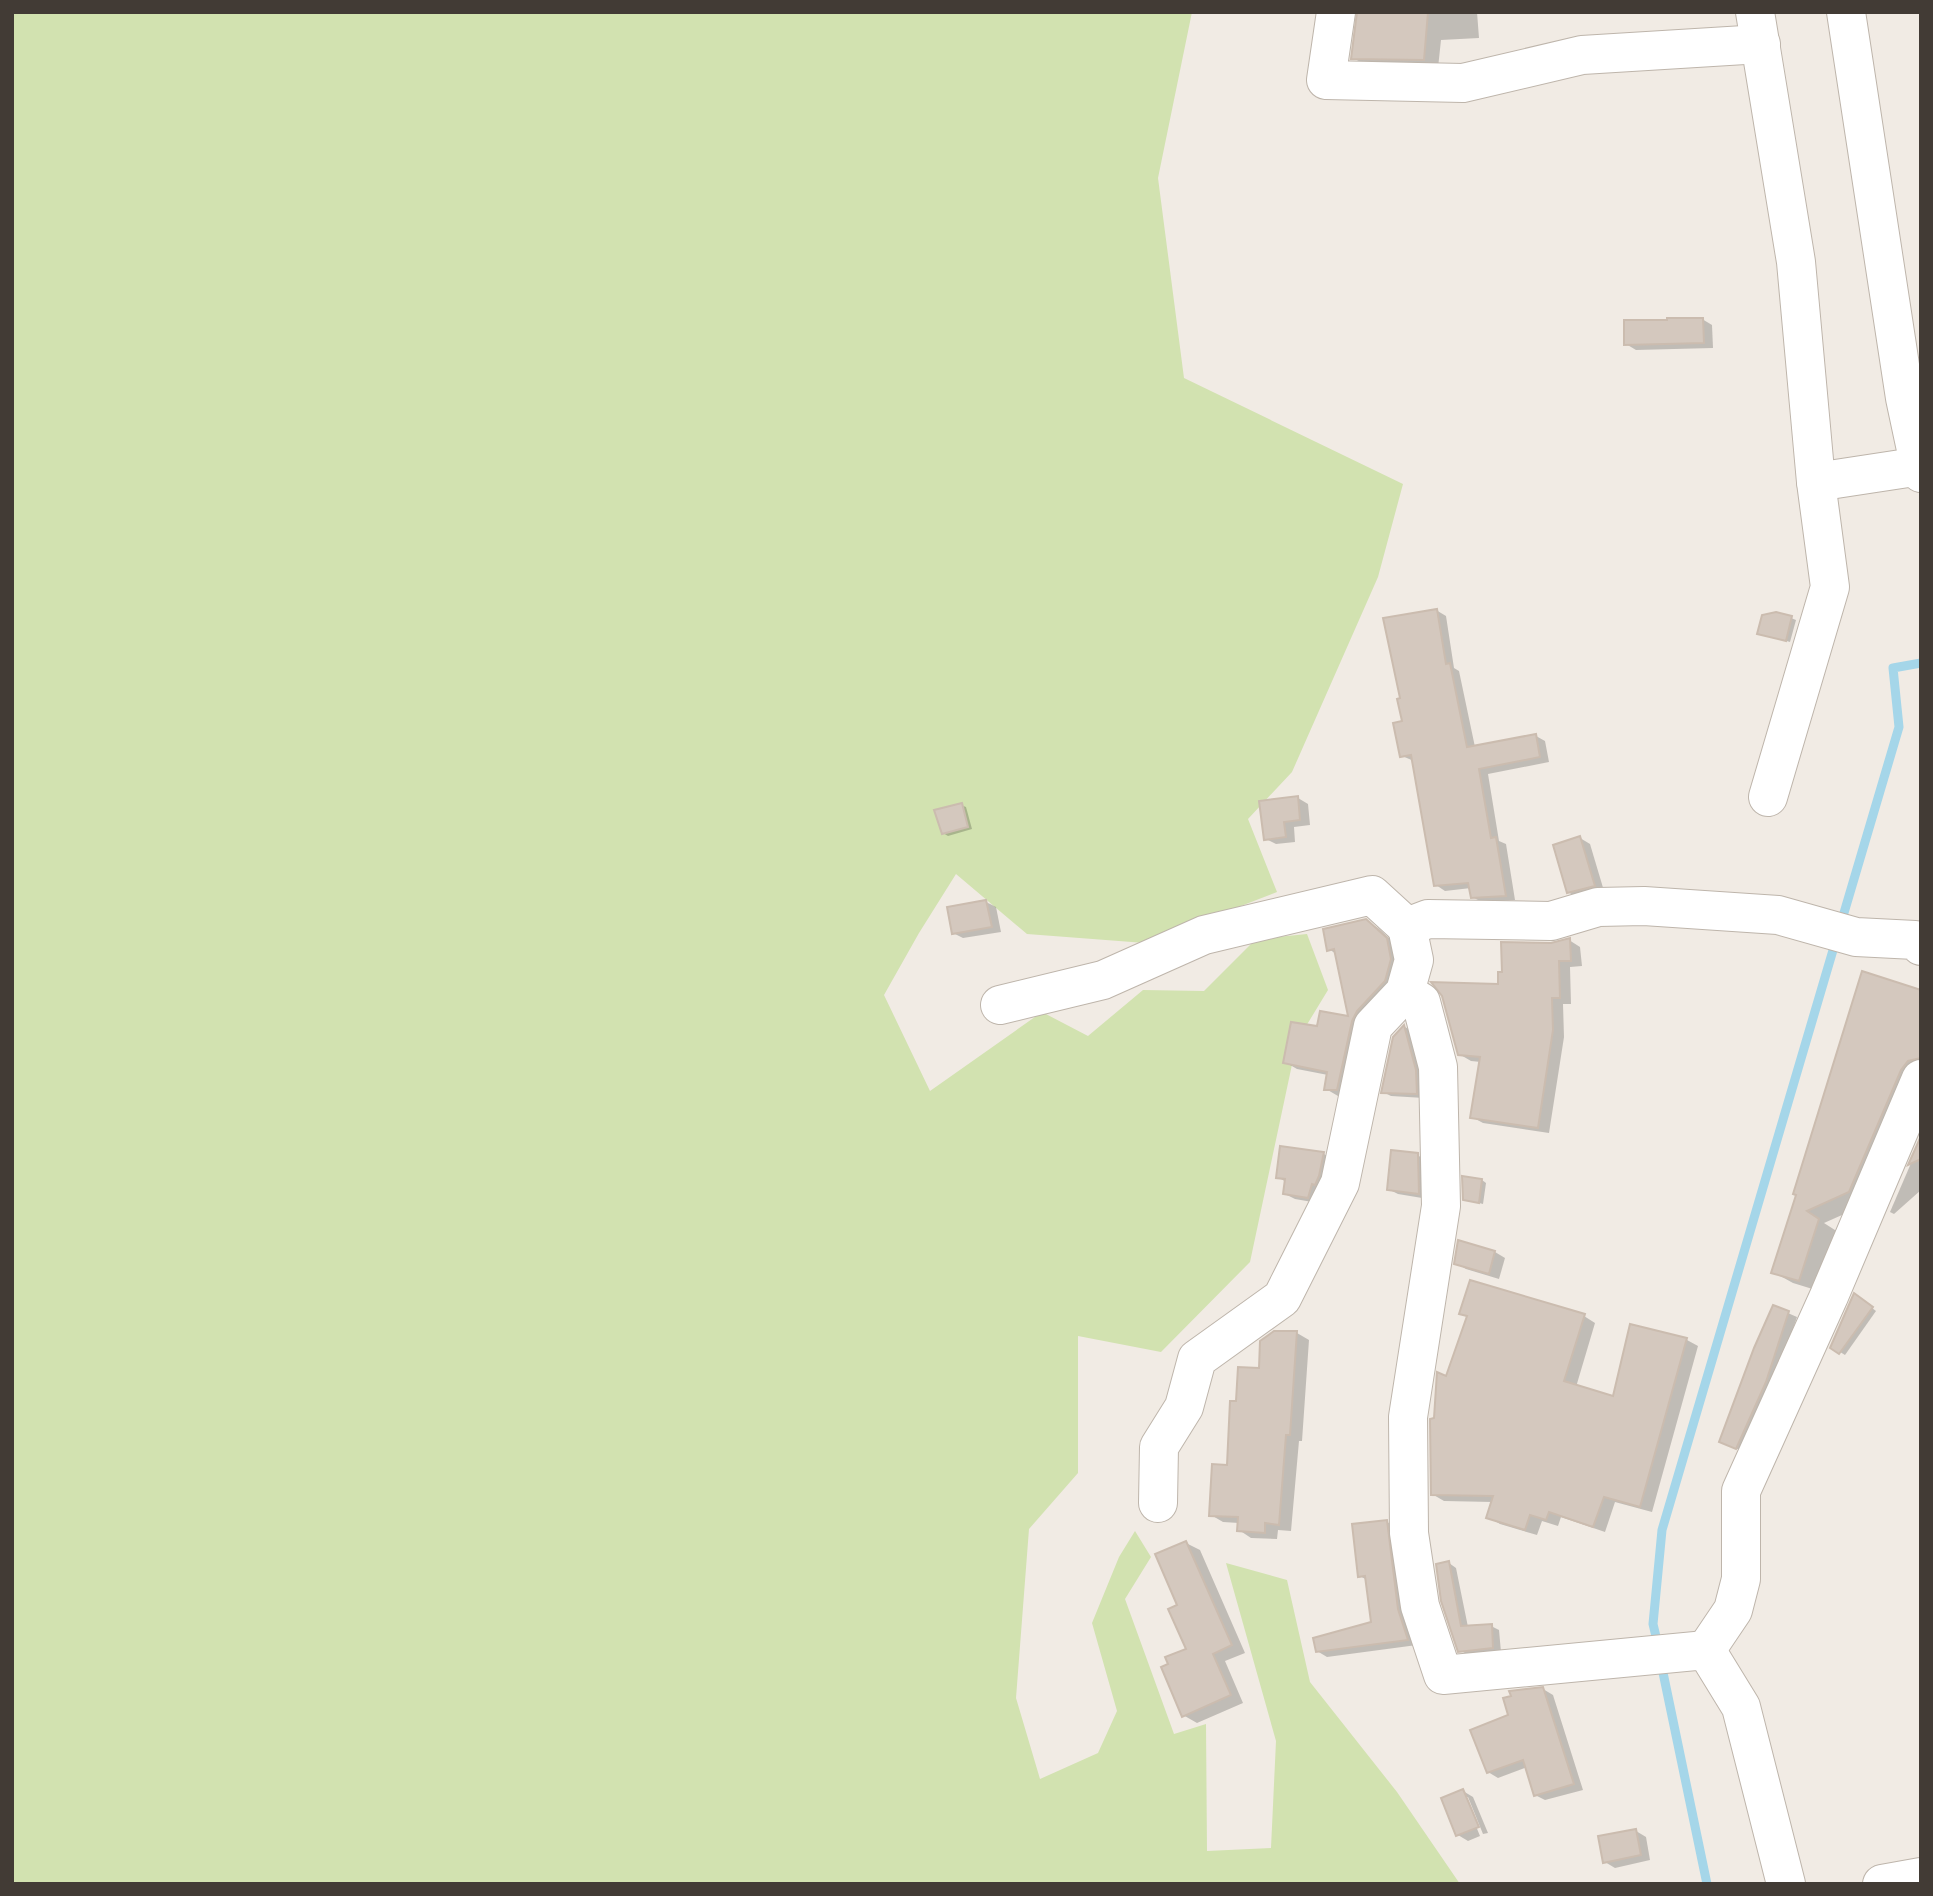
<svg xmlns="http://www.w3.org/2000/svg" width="1933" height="1896" font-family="'Golos Text',sans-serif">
<rect width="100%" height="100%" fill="#f1ebe4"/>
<path fill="#d2e2b0" d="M 12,12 L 1192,12 L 1158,178 L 1184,378 L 1403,484 L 1378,577 L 1292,772 L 1248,819 L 1277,892 L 1145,943 L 1027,934 L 956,874 L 919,933 L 884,995 L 930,1091 L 1042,1012 L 1088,1036 L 1143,990 L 1204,991 L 1256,939 L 1307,934 L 1328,990 L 1297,1041 L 1250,1262 L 1161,1352 L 1078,1336 L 1078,1473 L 1029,1529 L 1016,1698 L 1040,1779 L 1098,1753 L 1117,1711 L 1092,1623 L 1119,1557 L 1135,1531 L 1151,1557 L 1125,1599 L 1174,1734 L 1206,1724 L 1207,1851 L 1271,1848 L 1276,1741 L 1226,1563 L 1287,1580 L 1310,1682 L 1397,1792 L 1460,1884 L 12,1884 Z"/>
<g fill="#0003">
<path d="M 1359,12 L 1477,12 L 1479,38 L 1441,40 L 1438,68 L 1368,66 L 1353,58 Z"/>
<path d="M 1702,319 L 1712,325 L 1713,348 L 1636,350 L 1626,344 Z"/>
<path d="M 1436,610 L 1446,616 L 1454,668 L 1459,671 L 1475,747 L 1536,736 L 1545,741 L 1549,762 L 1488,774 L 1499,841 L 1506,844 L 1515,900 L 1482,902 L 1472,897 L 1471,888 L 1445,891 L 1436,885 L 1414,761 L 1402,756 L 1404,722 Z"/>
<path d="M 1791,618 L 1796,620 L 1790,642 L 1759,633 Z"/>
<path d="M 1298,798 L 1308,804 L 1310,825 L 1294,827 L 1295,842 L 1276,844 L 1266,839 Z"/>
<path d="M 961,805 L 966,807 L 972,829 L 948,836 L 943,833 Z"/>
<path d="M 1580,838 L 1590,844 L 1604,891 L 1578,898 L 1568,892 Z"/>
<path d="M 986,902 L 996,907 L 1001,932 L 963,938 L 953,933 Z"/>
<path d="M 1366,921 L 1378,928 L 1399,947 L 1403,967 L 1349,1096 L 1338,1096 L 1326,1089 L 1328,1075 L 1297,1069 L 1285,1062 L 1318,1028 L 1350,1018 L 1336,954 L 1329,949 Z"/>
<path d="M 1569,940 L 1580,947 L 1582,966 L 1570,967 L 1571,1004 L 1563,1004 L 1564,1037 L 1549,1133 L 1483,1123 L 1472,1117 L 1481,1062 L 1471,1061 L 1459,1054 L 1500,986 L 1551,945 Z"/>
<path d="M 1921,992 L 1921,1081 L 1869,1203 L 1824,1223 L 1838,1232 L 1819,1291 L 1793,1283 L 1773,1272 Z"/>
<path d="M 1405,1027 L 1412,1031 L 1424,1098 L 1391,1096 L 1383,1092 L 1395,1037 Z"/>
<path d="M 1921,1140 L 1921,1190 L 1894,1214 L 1890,1212 Z"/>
<path d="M 1324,1154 L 1333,1160 L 1318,1203 L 1295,1199 L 1285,1194 L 1286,1182 L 1278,1177 Z"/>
<path d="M 1417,1155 L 1428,1161 L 1428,1199 L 1398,1194 L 1388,1189 Z"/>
<path d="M 1482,1180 L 1486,1183 L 1483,1204 L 1464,1199 Z"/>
<path d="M 1495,1252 L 1505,1258 L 1499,1279 L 1466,1269 L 1456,1263 Z"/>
<path d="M 1859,1298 L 1876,1311 L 1845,1355 L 1832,1347 Z"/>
<path d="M 1774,1307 L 1797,1317 L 1774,1387 L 1745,1452 L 1730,1446 Z"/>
<path d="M 1461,1313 L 1584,1316 L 1595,1323 L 1576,1387 L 1614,1399 L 1632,1326 L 1687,1340 L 1698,1346 L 1652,1512 L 1615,1502 L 1605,1532 L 1561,1517 L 1558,1526 L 1542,1521 L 1537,1535 L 1500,1524 L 1488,1517 L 1493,1502 L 1444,1501 L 1432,1494 L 1436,1419 L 1447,1378 L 1468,1317 Z"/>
<path d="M 1297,1333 L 1309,1340 L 1302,1441 L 1299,1441 L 1291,1531 L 1278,1530 L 1277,1539 L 1251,1538 L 1239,1530 L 1239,1523 L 1223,1522 L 1211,1515 L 1228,1467 L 1238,1402 L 1261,1369 Z"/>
<path d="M 1387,1522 L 1396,1527 L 1417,1645 L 1327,1657 L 1317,1651 L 1373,1623 L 1367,1580 L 1360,1576 Z"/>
<path d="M 1186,1543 L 1200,1550 L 1245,1653 L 1225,1661 L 1243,1703 L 1197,1723 L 1183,1715 L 1188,1649 L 1180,1606 Z"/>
<path d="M 1449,1563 L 1456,1568 L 1468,1627 L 1491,1626 L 1499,1630 L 1501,1652 L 1468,1655 L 1460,1650 Z"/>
<path d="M 1543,1689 L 1553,1695 L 1583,1790 L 1545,1800 L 1535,1795 L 1527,1767 L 1498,1778 L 1488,1772 L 1511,1717 Z"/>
<path d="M 1463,1791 L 1473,1797 L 1488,1833 L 1483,1834 L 1468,1797 L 1464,1797 L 1480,1836 L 1468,1841 L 1458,1835 Z"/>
<path d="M 1636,1831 L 1646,1837 L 1650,1860 L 1615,1868 L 1605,1862 Z"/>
</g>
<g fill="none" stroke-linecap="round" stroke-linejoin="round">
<g stroke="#a5d6e9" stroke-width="9">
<path d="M 1841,923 L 1899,727 L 1893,668 L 1921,663"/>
<path d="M 1658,1645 L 1653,1624 L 1662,1530 L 1836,940"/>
<path d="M 1661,1663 L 1707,1884"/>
</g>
</g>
<g fill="#d4c8be" stroke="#cbbcaf" stroke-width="2">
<path d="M 1357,12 L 1428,12 L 1424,60 L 1351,59 Z"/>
<path d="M 1667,318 L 1703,318 L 1704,343 L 1624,345 L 1624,320 L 1667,320 Z"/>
<path d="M 1437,609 L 1446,664 L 1450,663 L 1467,747 L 1536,734 L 1540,757 L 1479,769 L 1491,838 L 1496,837 L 1506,896 L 1471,898 L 1468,883 L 1434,886 L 1411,755 L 1400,757 L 1393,723 L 1402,721 L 1397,699 L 1400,698 L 1383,618 Z"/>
<path d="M 1776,612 L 1792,616 L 1786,641 L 1757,634 L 1762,615 Z"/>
<path d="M 1298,796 L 1300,820 L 1284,822 L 1286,837 L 1264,840 L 1259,801 Z"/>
<path d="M 962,803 L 968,827 L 942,834 L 934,810 Z"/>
<path d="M 1580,836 L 1595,886 L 1567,893 L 1553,845 Z"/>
<path d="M 986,900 L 992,927 L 952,934 L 947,907 Z"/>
<path d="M 1366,919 L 1387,938 L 1391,959 L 1385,981 L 1357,1011 L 1352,1021 L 1337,1090 L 1324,1090 L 1327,1072 L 1283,1063 L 1291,1022 L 1317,1026 L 1320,1011 L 1348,1016 L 1334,949 L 1327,951 L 1323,929 Z"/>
<path d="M 1570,938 L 1571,961 L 1559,961 L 1560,998 L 1552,998 L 1553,1030 L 1538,1128 L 1470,1118 L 1480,1057 L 1458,1055 L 1442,996 L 1431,982 L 1498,984 L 1498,972 L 1502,972 L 1501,942 L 1551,943 Z"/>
<path d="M 1862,971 L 1921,990 L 1921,1058 L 1908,1061 L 1901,1070 L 1849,1192 L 1807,1211 L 1819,1219 L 1799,1281 L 1771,1273 L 1796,1195 L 1793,1194 Z"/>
<path d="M 1404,1025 L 1416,1070 L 1417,1094 L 1381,1093 L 1393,1037 Z"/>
<path d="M 1921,1136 L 1921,1159 L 1908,1165 Z"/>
<path d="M 1280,1146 L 1324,1152 L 1319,1176 L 1315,1185 L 1312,1184 L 1308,1198 L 1283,1194 L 1285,1179 L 1276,1178 Z"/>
<path d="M 1391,1150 L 1418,1153 L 1419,1194 L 1387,1190 Z"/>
<path d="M 1462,1176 L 1482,1179 L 1479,1203 L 1463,1200 Z"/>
<path d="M 1458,1240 L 1495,1251 L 1489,1274 L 1454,1264 Z"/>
<path d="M 1470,1280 L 1585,1314 L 1564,1381 L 1613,1396 L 1630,1324 L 1687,1338 L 1640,1507 L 1604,1497 L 1593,1527 L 1549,1512 L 1546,1520 L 1530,1515 L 1525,1530 L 1486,1518 L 1493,1496 L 1431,1495 L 1430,1419 L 1434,1418 L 1437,1372 L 1446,1376 L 1467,1316 L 1459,1314 Z"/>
<path d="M 1854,1293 L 1873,1307 L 1839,1354 L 1830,1348 Z"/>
<path d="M 1773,1305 L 1789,1311 L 1766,1382 L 1736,1449 L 1719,1442 L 1754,1348 Z"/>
<path d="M 1274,1331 L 1297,1331 L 1290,1435 L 1286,1435 L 1279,1525 L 1265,1523 L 1265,1533 L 1237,1531 L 1238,1517 L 1209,1516 L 1212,1464 L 1227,1465 L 1230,1401 L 1236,1401 L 1238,1367 L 1259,1368 L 1260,1341 Z"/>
<path d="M 1387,1520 L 1398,1609 L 1408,1640 L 1316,1652 L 1313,1638 L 1371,1622 L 1365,1576 L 1358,1577 L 1352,1524 Z"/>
<path d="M 1186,1541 L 1232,1645 L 1213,1654 L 1231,1695 L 1182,1717 L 1161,1667 L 1168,1664 L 1165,1657 L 1186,1649 L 1168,1609 L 1177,1605 L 1155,1554 Z"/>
<path d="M 1449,1561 L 1461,1626 L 1492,1624 L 1493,1648 L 1458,1652 L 1441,1601 L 1436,1564 Z"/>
<path d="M 1543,1687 L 1574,1784 L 1534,1796 L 1523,1760 L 1487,1773 L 1470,1730 L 1508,1715 L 1503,1698 L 1511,1696 L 1509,1691 Z"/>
<path d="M 1463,1789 L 1479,1827 L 1456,1836 L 1441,1798 Z"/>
<path d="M 1636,1829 L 1641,1855 L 1603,1863 L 1598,1836 Z"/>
</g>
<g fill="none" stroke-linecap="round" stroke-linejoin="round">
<g stroke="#beb5ab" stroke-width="40">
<g id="minor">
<path d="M 1336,12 L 1326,80 L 1463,83 L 1582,55 L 1761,44"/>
<path d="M 1755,12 L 1796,262 L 1816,482 L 1830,587 L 1768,797"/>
<path d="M 1846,12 L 1905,398 L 1921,473"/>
<path d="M 1816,482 L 1921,466"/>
<path d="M 1405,992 L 1421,1002 L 1438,1067 L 1441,1206 L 1408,1417 L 1409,1533 L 1420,1606 L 1443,1675 L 1706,1650 L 1741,1707 L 1786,1884"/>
<path d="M 1000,1005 L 1103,980 L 1204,935 L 1372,895 L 1407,927"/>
<path d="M 1158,1503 L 1159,1447 L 1184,1407 L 1197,1359 L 1282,1298 L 1340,1183 L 1373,1026 L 1405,992 L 1414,960 L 1407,927 L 1428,919 L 1551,921 L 1598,907 L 1644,906 L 1778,915 L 1856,937 L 1915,940 L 1921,946"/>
<path d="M 1706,1650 L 1733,1610 L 1741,1579 L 1741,1491 L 1829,1296 L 1921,1079"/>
<path d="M 1882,1884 L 1921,1877"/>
</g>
</g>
<use href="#minor" stroke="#fff" stroke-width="38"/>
</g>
<rect width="1933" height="1896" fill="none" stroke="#423b35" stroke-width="28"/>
</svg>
